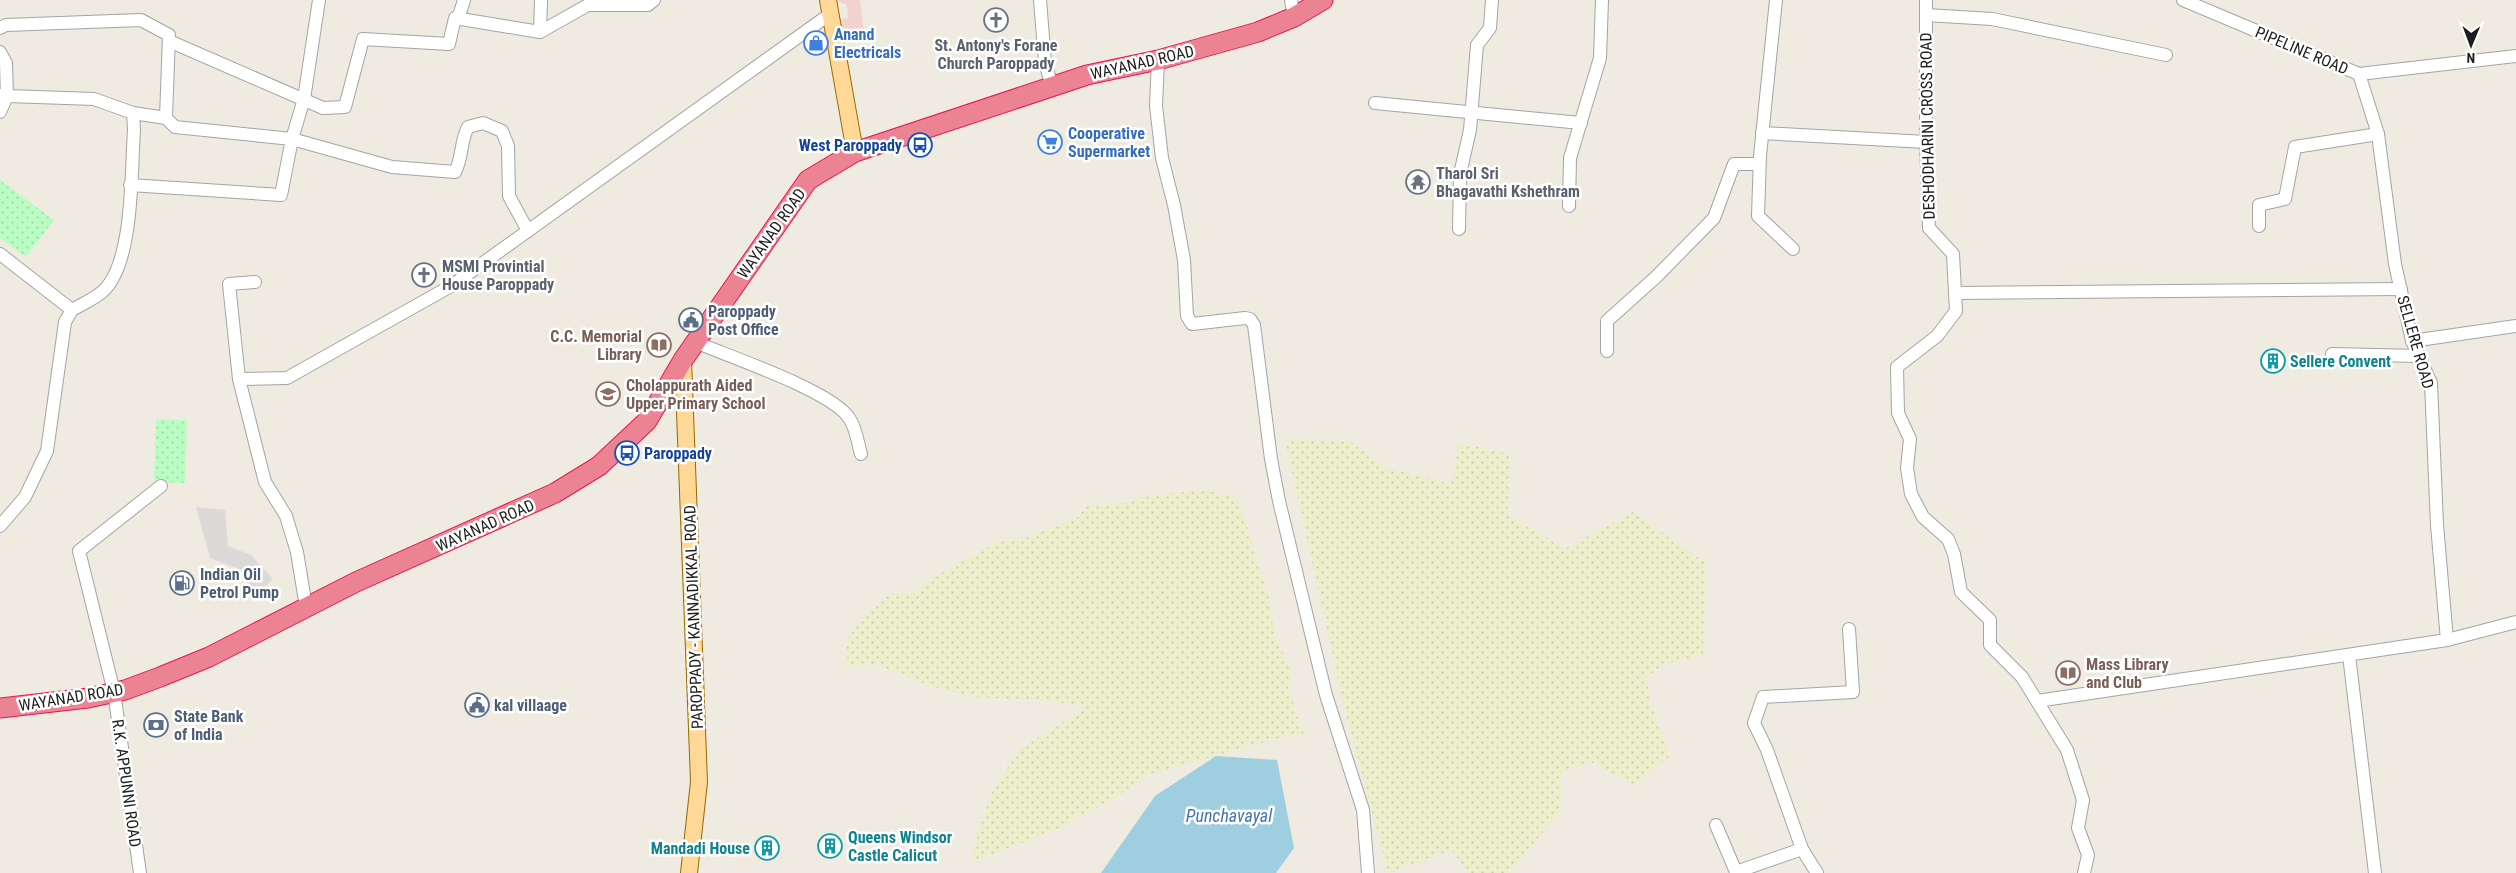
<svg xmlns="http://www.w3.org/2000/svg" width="2516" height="873" font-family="'Roboto Condensed',sans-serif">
<defs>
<pattern id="farmland-dots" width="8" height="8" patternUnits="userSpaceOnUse" patternTransform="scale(1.25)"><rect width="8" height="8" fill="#ebefcb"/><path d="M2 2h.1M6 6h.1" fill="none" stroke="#c9ccae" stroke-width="1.8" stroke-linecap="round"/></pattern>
<pattern id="park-dots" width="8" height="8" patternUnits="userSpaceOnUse" patternTransform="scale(1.25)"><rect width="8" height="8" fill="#bafdc3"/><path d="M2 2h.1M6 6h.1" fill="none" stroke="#9fd8a7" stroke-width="1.8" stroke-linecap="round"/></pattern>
</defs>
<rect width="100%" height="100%" fill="#efebe1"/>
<path fill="#dbdad9" d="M 196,507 L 225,510 L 228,546 L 251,555 L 273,579 L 258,594 L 236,568 L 210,558 Z"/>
<path fill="#f1d2cf" d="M 836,0 L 860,0 L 864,33 L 838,37 L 835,20 L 848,18 L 847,5 Z"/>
<g fill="url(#farmland-dots)">
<path d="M 1285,439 L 1351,442 L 1386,468 L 1451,484 L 1459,443 L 1509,454 L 1508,516 L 1566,548 L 1633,512 L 1706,563 L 1703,655 L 1665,664 L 1646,678 L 1651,704 L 1670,756 L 1635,785 L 1590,762 L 1562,772 L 1559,813 L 1509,873 L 1469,873 L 1451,850 L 1388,873 L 1344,706 Z"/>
<path d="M 1206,490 L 1235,497 L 1245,520 L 1269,598 L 1274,635 L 1291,670 L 1288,690 L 1305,736 L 1294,734 L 1150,774 L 1105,804 L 1076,817 L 1058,829 L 971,862 L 979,828 L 992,793 L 1018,750 L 1086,708 L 1054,701 L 971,697 L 931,686 L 873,664 L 841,667 L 848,657 L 846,641 L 857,625 L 890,593 L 912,594 L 936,576 L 999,541 L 1028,537 L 1078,517 L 1087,506 L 1124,503 L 1153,495 Z"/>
</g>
<g fill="url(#park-dots)">
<path d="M 0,180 L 54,220 L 26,257 L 0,238 Z"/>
<path d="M 156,419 L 187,420 L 185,483 L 154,482 Z"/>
</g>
<path fill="#9ecee0" d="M 1216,756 L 1277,760 L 1294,848 L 1276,873 L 1101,873 L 1155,796 Z"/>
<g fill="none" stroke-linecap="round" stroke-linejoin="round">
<g stroke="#a4a4a4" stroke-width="14">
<g id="minor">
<path d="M 319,0 L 304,99 L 292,139 L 392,167 L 455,172 C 463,157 460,142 468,127 L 483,123 L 502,131 L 508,146 L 509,196 L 528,231"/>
<path d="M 1040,0 L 1045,62 L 1052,87"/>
<path d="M 1291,0 L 1294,17"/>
<path d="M 1776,0 L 1760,156 L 1758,216 L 1793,249"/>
<path d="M 1926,0 L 1926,142 L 1929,228 L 1953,254 L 1956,311 L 1937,336 L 1897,367 L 1898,413 L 1910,439 L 1907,468 L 1911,494 L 1923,517 L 1948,539 L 1954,554 L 1961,592 L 1990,620 L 1990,645 L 2022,677 L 2067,750 L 2083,800 L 2078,828 L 2088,855 L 2084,873"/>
<path d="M 2183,0 L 2359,74 L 2516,56"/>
<path d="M 1926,15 L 1992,19 L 2166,55"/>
<path d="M 458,19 L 464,0"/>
<path d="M 0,28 L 6,25 L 141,20 L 169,35 L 166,118 L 175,127 L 292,139 L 281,195 L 130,185"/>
<path d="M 540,32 L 588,5 L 648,5 L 654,0"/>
<path d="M 169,41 L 323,108 L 345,107 L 363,39 L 449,44 L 455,18 L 540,32 L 541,0"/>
<path d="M 0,52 L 6,63 L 7,96 L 94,99 L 133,113 L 166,118"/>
<path d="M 1158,60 L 1156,106 L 1162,158 L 1174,205 L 1184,260 L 1187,316 L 1192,324 L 1245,318 L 1250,319 L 1254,325 L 1271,459 L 1279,501 L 1326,695 L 1363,810 L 1368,873"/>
<path d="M 0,95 L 7,96 L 0,112"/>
<path d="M 1375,103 L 1581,123"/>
<path d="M 1762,133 L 1926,142"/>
<path d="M 1569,206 L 1570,158 L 1600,58 L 1602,0"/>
<path d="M 2259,226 L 2259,205 L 2285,199 L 2295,147 L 2378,134"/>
<path d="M 1459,229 L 1460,174 L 1470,130 L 1477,45 L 1490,28 L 1492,0"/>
<path d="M 0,254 L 72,310 C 82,304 94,299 102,292 C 134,265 131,171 134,130 L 133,113"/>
<path d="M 255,282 L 229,284 L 239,379 L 265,482 L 286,516 L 297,552 L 306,607"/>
<path d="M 1955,293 L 2401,289"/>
<path d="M 2412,341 L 2516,326"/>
<path d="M 695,342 C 728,356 832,391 849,418 C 856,427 858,444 861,454"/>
<path d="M 1607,351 L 1607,321 L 1656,277 L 1714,218 L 1734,164 L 1759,164"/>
<path d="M 2332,354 L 2419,356"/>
<path d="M 239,379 L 287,378 L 451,286 L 830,14"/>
<path d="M 0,526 L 25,497 L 47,451 L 65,322 L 72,310"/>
<path d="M 2447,640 L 2516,622"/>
<path d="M 2349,655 L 2375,873"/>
<path d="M 2037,701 L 2447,640 L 2437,525 L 2431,383 L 2412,341 L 2395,264 L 2378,134 L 2359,74"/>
<path d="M 1716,825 L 1736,872 L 1802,849 L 1767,750 L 1754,723 L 1763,697 L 1853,692 L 1849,629"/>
<path d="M 1802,849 L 1817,873"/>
<path d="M 140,873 L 114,692 L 79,551 L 161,486"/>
</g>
</g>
<g stroke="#956b00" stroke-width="18">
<g id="major">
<path d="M 828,0 L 855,152"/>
<path d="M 683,360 L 699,782 L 689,873"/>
</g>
</g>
<g stroke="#e41754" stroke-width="21">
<path id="highway" d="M 0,708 L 88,698 L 125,690 L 160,677 L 209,657 L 356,582 L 555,493 L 599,466 L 647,421 L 683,360 L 808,180 L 855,152 L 1087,75 L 1158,60 L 1258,32 L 1294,17 L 1323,0"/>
</g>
<use href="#minor" stroke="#fff" stroke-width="12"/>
<use href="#major" stroke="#ffd796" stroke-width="16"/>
<use href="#highway" stroke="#ec8392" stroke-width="19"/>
</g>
<defs>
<g id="church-ring" transform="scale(1.25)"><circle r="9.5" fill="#fff" stroke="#6b7280" stroke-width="1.5"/><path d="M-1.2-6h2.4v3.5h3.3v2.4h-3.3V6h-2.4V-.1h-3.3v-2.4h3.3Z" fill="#6b7280"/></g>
<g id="shop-ring" transform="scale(1.25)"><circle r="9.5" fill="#fff" stroke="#3f7fe0" stroke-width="1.5"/><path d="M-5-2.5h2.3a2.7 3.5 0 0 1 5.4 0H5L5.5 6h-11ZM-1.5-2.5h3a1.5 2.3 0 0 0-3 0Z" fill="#3f7fe0"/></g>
<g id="supermarket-ring" transform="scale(1.25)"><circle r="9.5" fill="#fff" stroke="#3f7fe0" stroke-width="1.5"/><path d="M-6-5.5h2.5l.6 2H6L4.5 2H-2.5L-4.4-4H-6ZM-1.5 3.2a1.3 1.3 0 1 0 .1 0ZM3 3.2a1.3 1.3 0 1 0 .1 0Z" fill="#3f7fe0"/></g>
<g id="bus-ring" transform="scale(1.25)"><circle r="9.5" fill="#fff" stroke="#1a4fb4" stroke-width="1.5"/><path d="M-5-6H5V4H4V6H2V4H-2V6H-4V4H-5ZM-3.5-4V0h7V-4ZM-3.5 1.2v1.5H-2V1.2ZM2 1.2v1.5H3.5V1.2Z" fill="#1a4fb4"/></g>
<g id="temple-ring" transform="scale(1.25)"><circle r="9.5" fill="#fff" stroke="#6b7280" stroke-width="1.5"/><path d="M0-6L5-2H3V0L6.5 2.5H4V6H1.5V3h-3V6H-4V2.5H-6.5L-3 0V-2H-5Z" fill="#6b7280"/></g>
<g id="civic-ring" transform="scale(1.25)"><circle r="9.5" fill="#fff" stroke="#5c6f8a" stroke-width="1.5"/><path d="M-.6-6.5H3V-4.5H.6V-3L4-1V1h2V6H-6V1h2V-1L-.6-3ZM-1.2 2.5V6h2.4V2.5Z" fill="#5c6f8a"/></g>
<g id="library-ring" transform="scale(1.25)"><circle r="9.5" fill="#fff" stroke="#8d6e63" stroke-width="1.5"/><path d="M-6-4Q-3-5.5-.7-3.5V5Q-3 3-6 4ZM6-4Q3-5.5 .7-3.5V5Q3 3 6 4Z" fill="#8d6e63"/></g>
<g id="building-ring" transform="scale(1.25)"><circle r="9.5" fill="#fff" stroke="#0f9aa8" stroke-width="1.5"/><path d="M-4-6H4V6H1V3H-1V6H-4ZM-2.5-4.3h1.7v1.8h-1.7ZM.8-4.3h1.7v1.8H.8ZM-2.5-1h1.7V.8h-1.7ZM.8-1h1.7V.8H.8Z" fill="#0f9aa8"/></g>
<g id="school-ring" transform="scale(1.25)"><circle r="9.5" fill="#fff" stroke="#8d6e63" stroke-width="1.5"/><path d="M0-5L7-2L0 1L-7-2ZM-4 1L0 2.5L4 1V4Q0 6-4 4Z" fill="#8d6e63"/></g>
<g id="fuel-ring" transform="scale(1.25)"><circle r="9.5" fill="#fff" stroke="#5c6f8a" stroke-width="1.5"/><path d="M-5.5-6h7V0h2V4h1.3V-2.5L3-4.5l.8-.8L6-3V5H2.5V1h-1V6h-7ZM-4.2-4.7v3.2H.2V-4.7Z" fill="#5c6f8a"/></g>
<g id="bank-ring" transform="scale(1.25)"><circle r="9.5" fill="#fff" stroke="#5c6f8a" stroke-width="1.5"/><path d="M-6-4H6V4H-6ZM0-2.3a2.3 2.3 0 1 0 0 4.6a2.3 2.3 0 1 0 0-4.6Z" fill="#5c6f8a"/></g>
</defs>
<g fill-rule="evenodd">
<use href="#church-ring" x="996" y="20"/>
<use href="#shop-ring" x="816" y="43"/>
<use href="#supermarket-ring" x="1050" y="142"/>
<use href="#bus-ring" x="920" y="145"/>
<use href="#temple-ring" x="1418" y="182"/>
<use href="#church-ring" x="424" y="275"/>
<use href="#civic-ring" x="691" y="320"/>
<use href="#library-ring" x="659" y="345"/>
<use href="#building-ring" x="2273" y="361"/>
<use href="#school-ring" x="608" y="394"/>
<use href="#bus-ring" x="627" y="453"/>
<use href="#fuel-ring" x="182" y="583"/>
<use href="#library-ring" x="2068" y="673"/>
<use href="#civic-ring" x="477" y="705"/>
<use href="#bank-ring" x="156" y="725"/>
<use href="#building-ring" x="830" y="846"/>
<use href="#building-ring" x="767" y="848"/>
</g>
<g text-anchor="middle" stroke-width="5" stroke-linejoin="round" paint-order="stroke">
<g font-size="16" font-weight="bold" fill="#366cbe" stroke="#fff" text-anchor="start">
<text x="834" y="40">Anand<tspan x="834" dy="18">Electricals</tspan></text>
<text x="1068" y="139">Cooperative<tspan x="1068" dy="18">Supermarket</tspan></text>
</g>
<g font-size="16" font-weight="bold" fill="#5b616d" stroke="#fff" text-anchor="start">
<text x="996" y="51" text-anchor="middle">St. Antony's Forane<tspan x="996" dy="18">Church Paroppady</tspan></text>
<text x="1436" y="179">Tharol Sri<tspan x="1436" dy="18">Bhagavathi Kshethram</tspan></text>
<text x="442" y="272">MSMI Provintial<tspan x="442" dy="18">House Paroppady</tspan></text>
</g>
<g font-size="16" fill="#1d1d1d" stroke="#fff">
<text transform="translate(2302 50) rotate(23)" y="6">PIPELINE ROAD</text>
<text transform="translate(1142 62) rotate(-13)" y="6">WAYANAD ROAD</text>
<text transform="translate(1927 126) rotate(-91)" y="6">DESHODHARINI CROSS ROAD</text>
<text transform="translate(771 233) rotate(-55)" y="6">WAYANAD ROAD</text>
<text transform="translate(2416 342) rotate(74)" y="6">SELLERE ROAD</text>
<text transform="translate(485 525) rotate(-24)" y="6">WAYANAD ROAD</text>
<text transform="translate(693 617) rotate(-92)" y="6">PAROPPADY - KANNADIKKAL ROAD</text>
<text transform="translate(71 697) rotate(-9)" y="6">WAYANAD ROAD</text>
<text transform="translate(127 783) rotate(82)" y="6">R.K. APPUNNI ROAD</text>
</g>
<g font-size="16" font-weight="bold" fill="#164399" stroke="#fff" text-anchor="end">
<text x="902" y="151">West Paroppady</text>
<text x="644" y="459" text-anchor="start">Paroppady</text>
</g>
<g font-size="16" font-weight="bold" fill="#4e5e75" stroke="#fff" text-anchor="start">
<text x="708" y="317">Paroppady<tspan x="708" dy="18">Post Office</tspan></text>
<text x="200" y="580">Indian Oil<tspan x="200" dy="18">Petrol Pump</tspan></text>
<text x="494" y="711">kal villaage</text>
<text x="174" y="722">State Bank<tspan x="174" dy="18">of India</tspan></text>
</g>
<g font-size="16" font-weight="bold" fill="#785e54" stroke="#fff" text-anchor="start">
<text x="642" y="342" text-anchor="end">C.C. Memorial<tspan x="642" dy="18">Library</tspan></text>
<text x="626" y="391">Cholappurath Aided<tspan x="626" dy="18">Upper Primary School</tspan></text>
<text x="2086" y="670">Mass Library<tspan x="2086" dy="18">and Club</tspan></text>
</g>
<g font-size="16" font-weight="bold" fill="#0d838f" stroke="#fff" text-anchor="start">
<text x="2290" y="367">Sellere Convent</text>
<text x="848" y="843">Queens Windsor<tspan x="848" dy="18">Castle Calicut</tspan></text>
<text x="750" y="854" text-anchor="end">Mandadi House</text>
</g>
<g font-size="18" font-style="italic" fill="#4375b2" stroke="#fff">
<text x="1229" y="822">Punchavayal</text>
</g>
</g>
<g transform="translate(2471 45) rotate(181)" stroke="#ffffff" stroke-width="4" paint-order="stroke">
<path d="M0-4L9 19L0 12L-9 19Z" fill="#1d1d1d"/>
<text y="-8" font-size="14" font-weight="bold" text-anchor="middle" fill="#1d1d1d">N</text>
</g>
</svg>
